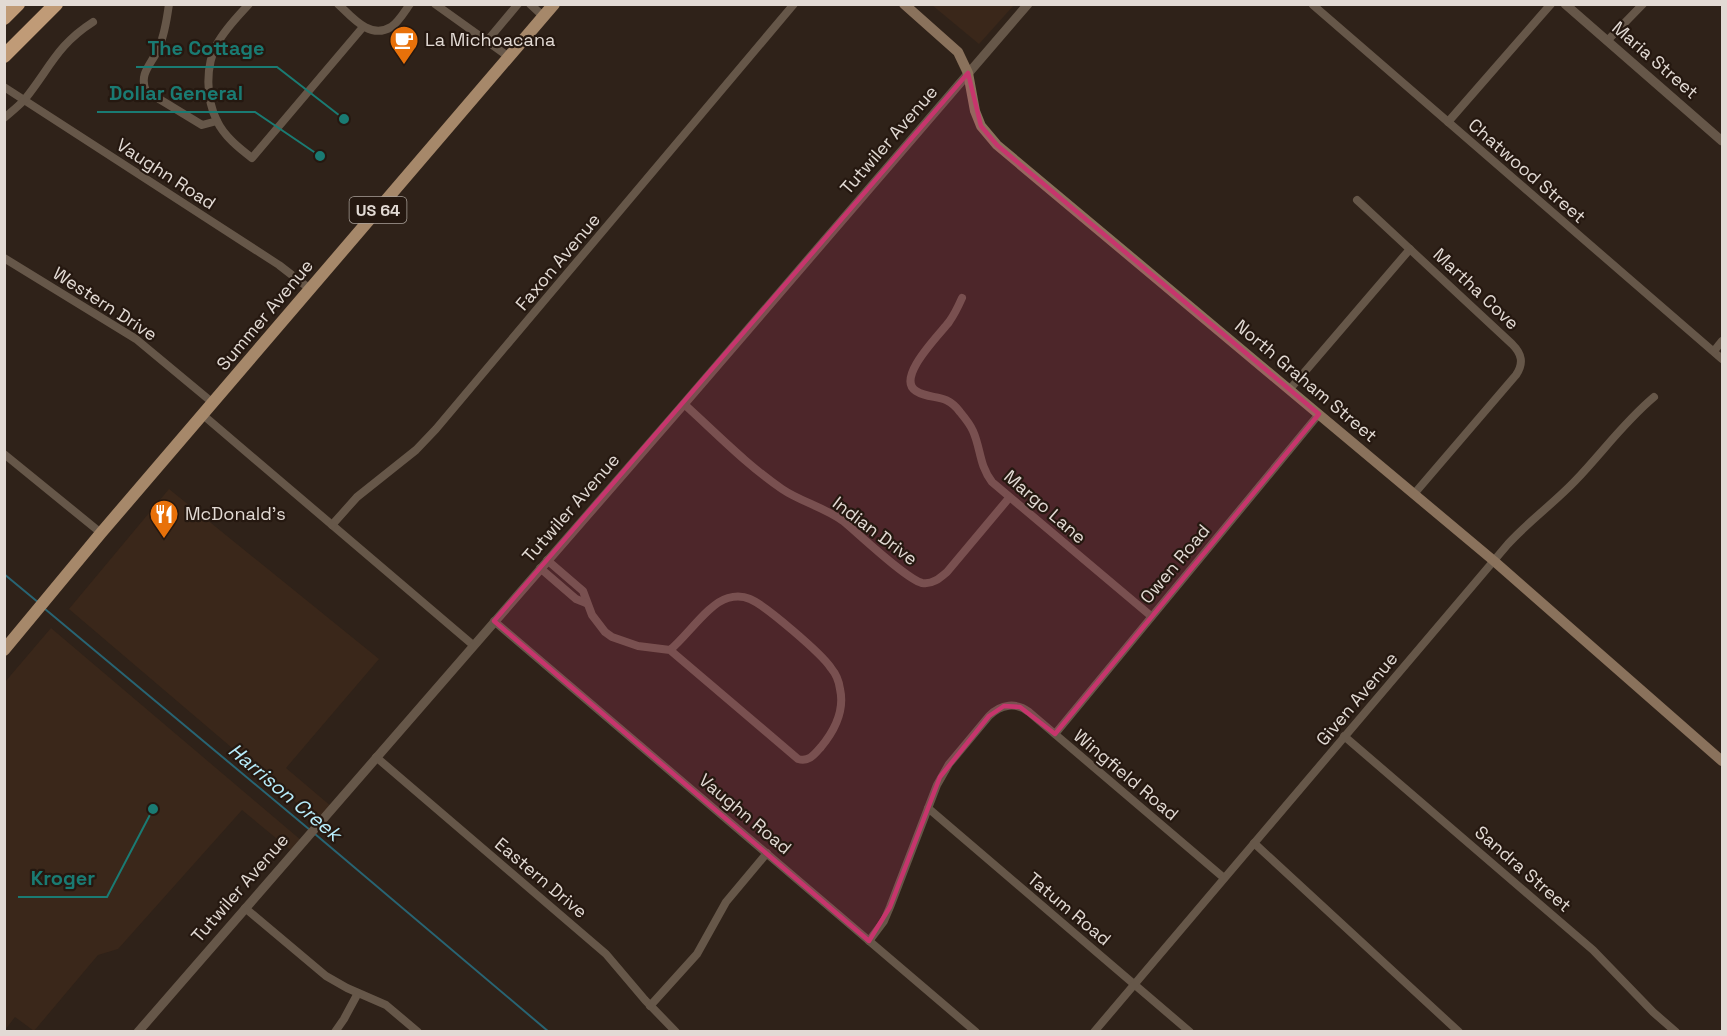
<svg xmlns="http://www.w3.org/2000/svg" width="1727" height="1036" font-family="'Space Grotesk',sans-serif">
<rect width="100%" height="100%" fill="#2f2219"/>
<g fill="#3a271a">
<path d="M 932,5 L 1014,5 L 979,44 Z"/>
<path d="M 169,489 L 379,659 L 286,768 L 332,807 L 319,822 L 69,609 Z"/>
<path d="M 51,628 L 302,841 L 293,852 L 242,810 L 118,949 L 98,955 L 34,1031 L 15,1017 L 5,1030 L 5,682 Z"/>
</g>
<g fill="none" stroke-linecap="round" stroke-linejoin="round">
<g stroke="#286473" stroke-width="2">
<path d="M 4,574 L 39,603"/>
<path d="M 45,609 L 310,830"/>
<path d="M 315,834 L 549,1032"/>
</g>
<g stroke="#665749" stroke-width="8">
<path d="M 169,4 C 167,18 165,34 159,47 C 153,63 138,73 146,91 L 202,125 L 217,121"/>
<path d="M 249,4 C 237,17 225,29 217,44 C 205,66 206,99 217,121 C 224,136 239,148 252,158 L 363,27"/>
<path d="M 338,4 C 352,17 370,40 391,27 C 398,23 405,11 410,4"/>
<path d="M 435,4 L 509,57"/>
<path d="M 530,4 L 544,17"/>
<path d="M 1313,5 L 1722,359"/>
<path d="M 487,41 L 518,4"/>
<path d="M 1607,41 L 1643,4"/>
<path d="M 4,87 L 279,265 L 310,289"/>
<path d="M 4,118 C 11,112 19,106 25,99 C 50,68 57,45 93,22"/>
<path d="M 1448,122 L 1551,4"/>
<path d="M 1357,200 L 1512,344 C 1522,354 1524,363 1516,375 L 1414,494"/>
<path d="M 4,258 L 136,339 L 213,403"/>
<path d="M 962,298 C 958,307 954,315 949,322 C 940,334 895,378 916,391 C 932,401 945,392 960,412 C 965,418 970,424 973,431 C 981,449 979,465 992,482 L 1151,616"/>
<path d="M 1714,351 L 1722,341"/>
<path d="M 1290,389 L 1410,249"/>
<path d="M 684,404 C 715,432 748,466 782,489 C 801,502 824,507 843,521 C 859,534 906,579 922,583 C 932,585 940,578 947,572 L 1009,498"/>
<path d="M 203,415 L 473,645"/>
<path d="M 4,454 L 101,533"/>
<path d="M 332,525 L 357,497 L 416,450 L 436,429 L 794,4"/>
<path d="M 547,560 L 583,591 L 592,615 L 605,632 L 612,637 L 638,646 L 670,650 L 798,759 C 809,762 814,755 821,747 C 835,730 845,711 840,689 C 839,681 836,674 831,668 C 822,654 765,605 750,599 C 743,596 735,596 728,598 C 709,603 687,636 670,650"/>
<path d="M 540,568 L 576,599 L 586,603"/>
<path d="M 494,621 L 976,1032"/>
<path d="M 1055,734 L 1319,414"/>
<path d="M 1344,736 L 1593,950 L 1653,1012 L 1676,1032"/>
<path d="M 376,757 L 606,954 L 645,1000 L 676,1032"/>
<path d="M 928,808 L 1190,1032"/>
<path d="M 1254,843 L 1459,1032"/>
<path d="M 245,908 L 326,976 L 347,988 L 386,1005 L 418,1032"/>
<path d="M 869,941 L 884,921 L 890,907 L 937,785 L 949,764 L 989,716 C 1001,704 1016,702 1029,712 L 1224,878"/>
<path d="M 650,1006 L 697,954 L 726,902 L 767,853"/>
<path d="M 335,1032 L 344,1019 L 358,993"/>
<path d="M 1094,1032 L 1508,544 C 1529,521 1554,503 1575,481 C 1602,453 1624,422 1654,397"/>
</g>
<g stroke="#665749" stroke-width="9">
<path d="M 1565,4 L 1722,141"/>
<path d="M 138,1032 L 684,404 L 1028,4"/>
</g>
<path stroke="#8a725c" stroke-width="10" d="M 904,4 L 958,52 L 968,73 L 975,111 L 981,126 L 997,145 L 1494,561 L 1722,761"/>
<path stroke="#a6886a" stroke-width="12" d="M 4,650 L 101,533 L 554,4"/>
<g stroke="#c09b77" stroke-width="14">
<path d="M 4,18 L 18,4"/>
<path d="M 4,56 L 56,4"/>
</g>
</g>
<path fill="#c7356d" fill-opacity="0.2" stroke="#c7356d" stroke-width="4.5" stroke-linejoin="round" d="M 968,73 L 981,126 L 997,145 L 1319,414 L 1055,734 L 1020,707 L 1004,706 L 989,716 L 940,777 L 890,907 L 869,941 L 494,621 Z"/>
<defs>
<g id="cafe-pin" transform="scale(1.5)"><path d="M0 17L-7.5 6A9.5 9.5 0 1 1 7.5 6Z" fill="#e8710a" stroke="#251810"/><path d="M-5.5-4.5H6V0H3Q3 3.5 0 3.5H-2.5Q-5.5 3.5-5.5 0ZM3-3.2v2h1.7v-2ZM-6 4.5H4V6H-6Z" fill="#fff"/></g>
<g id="restaurant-pin" transform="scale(1.5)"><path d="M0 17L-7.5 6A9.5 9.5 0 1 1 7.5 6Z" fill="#e8710a" stroke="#251810"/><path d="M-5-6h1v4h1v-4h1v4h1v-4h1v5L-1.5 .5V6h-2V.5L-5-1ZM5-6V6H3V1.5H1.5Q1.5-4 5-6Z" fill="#fff"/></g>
</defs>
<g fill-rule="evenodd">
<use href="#cafe-pin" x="404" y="40"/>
<use href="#restaurant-pin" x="164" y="514"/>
</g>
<g text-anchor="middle" stroke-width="4.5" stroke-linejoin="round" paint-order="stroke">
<rect fill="#251810" stroke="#a9a099" stroke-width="1.5" x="349.5" y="197" width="57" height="26" rx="4.5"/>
<g font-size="16" font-weight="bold" fill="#e2dad4">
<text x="378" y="216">US 64</text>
</g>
<g font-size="18" fill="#e2dad4" stroke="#251810" text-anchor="start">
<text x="425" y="46">La Michoacana</text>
<text x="185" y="520">McDonald's</text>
</g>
<g font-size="18" fill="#e2dad4" stroke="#251810">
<text transform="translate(1655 60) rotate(41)" y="6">Maria Street</text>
<text transform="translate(889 140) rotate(-49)" y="6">Tutwiler Avenue</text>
<text transform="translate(1527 171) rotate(41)" y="6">Chatwood Street</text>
<text transform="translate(166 174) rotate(33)" y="6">Vaughn Road</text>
<text transform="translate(558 262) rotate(-50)" y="6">Faxon Avenue</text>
<text transform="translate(1476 289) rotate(43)" y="6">Martha Cove</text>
<text transform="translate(105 304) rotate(33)" y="6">Western Drive</text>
<text transform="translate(265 315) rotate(-50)" y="6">Summer Avenue</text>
<text transform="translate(1306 381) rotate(40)" y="6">North Graham Street</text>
<text transform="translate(1045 507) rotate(41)" y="6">Margo Lane</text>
<text transform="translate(571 508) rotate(-49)" y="6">Tutwiler Avenue</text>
<text transform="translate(875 531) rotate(37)" y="6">Indian Drive</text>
<text transform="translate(1175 564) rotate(-50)" y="6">Owen Road</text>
<text transform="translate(1357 699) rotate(-50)" y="6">Given Avenue</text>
<text transform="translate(1126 775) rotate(40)" y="6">Wingfield Road</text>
<text transform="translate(745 814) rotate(40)" y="6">Vaughn Road</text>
<text transform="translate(1523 869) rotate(41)" y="6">Sandra Street</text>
<text transform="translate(541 878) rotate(40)" y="6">Eastern Drive</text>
<text transform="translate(240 888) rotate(-49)" y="6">Tutwiler Avenue</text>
<text transform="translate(1069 909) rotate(40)" y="6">Tatum Road</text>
</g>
<g font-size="20" font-style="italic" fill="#b7ecfb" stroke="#251810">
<text transform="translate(285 792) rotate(40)" y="7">Harrison Creek</text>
</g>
</g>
<path fill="none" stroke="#1a7b73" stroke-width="2" d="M344 119L277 67H136M320 156L255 112H97M153 809L107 897H18"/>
<g fill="#1a7b73" stroke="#251810" stroke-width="2">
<circle cx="344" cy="119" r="6"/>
<circle cx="320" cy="156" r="6"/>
<circle cx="153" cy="809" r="6"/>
</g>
<g font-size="20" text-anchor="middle" font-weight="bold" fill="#1a7b73" stroke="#251810" stroke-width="4.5" stroke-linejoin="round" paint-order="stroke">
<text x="206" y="55">The Cottage</text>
<text x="176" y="100">Dollar General</text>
<text x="63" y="885">Kroger</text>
</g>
<rect width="1727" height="1036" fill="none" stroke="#e2dad4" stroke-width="12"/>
</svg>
